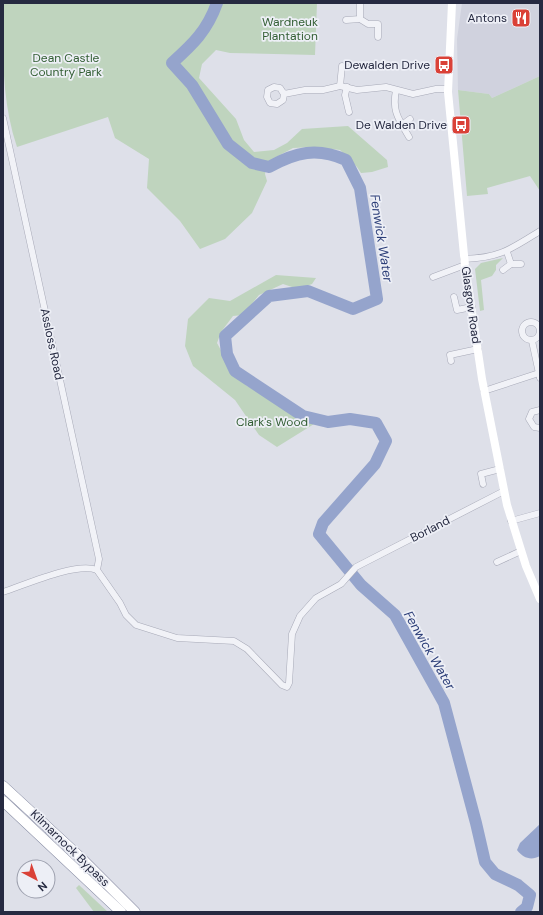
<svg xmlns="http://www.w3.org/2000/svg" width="543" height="915" font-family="'DM Sans',sans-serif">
<rect width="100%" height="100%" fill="#dee0e9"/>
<path fill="#d0d2de" d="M 462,3 L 540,3 L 540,76 L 492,98 L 489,94 L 458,90 L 457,39 Z"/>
<g fill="#bfd4be">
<path d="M 3,3 L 317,3 L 315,55 L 230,53 L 216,50 L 202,64 L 199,78 L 236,119 L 244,140 L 254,152 L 274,150 L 287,143 L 302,129 L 348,126 L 387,160 L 388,167 L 372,172 L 361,173 L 357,167 L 340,150 L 313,147 L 293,148 L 267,162 L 265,174 L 267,181 L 252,213 L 225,239 L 200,249 L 180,221 L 147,188 L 149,159 L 115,138 L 108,117 L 17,147 C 1,99 3,52 3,3 Z"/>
<path d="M 540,76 L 540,191 L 530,176 L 487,188 L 488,194 L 467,196 L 458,90 L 489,94 L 492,98 Z"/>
<path d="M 503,258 L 496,265 L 496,270 L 492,276 L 481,280 L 484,310 L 480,311 L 475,269 L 481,263 Z"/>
<path d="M 276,275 L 316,278 L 312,284 L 298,289 L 283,284 L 259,295 L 243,315 L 233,316 L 221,332 L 217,343 L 231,369 L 247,386 L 273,400 L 296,418 L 314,424 L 277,447 L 259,435 L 235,400 L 193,366 L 185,346 L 188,319 L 209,298 L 230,301 Z"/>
<path d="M 79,885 L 108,912 L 94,912 L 76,888 Z"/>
</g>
<path fill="#95a4cc" d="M 540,824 L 540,856 C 531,861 523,858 517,850 L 520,843 Z"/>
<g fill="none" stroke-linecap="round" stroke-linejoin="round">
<path stroke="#95a4cc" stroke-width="12" d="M 217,3 C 207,31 193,44 172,63 L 192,85 L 228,144 L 252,163 L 269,167 C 296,152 317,147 346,160 L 360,188 L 377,299 L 353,309 L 308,291 L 269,296 L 225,336 L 227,354 L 235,371 L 303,416 L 328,422 L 350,419 L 376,423 L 386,441 L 375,464 L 323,523 L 319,534 L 361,585 L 395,615 L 444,703 L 476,823 L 485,862 L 495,874 L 518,885 L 530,895 L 527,907 L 521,912"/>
<g stroke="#a7a9b7" stroke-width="7">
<g id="minor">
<path d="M 360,19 L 368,24 L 378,24 L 378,37"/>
<path d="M 346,20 L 360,19 L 360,3"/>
<path d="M 340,86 L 342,66"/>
<path d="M 347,87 L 345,95 L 349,112"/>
<path d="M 396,90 C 392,111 398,118 409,137"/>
<path d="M 284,94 L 283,100 L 277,104 L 270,103 L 267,97 L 268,90 L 274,87 L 280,88 L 284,94 L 305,90 L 323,90 L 340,86 L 357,90 L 386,87 L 413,94 L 436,89 L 448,89"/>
<path d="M 3,118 L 99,559 L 97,570"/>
<path d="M 402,125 L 410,119"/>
<path d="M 507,252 L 511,264 L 521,264"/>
<path d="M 464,259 C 500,258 511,249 540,231"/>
<path d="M 503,270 L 511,264"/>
<path d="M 433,277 L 465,265"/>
<path d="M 454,297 L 457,310 L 472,307"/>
<circle cx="531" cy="331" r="9"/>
<path d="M 532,341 L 540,378"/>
<path d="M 451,361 L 450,355 L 478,349"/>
<path d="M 484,391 L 539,373"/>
<path d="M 540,410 L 532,412 L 529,419 L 534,427 L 540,428"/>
<path d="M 483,484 L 481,474 L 500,469"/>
<path d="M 511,521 L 540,513"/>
<path d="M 497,562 L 521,551"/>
<path d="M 97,570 L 120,603 L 126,615 L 136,625 L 177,638 L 234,641 L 247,649 L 282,685 L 287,687 L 289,683 L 292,634 L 300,616 L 316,598 L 341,584 L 356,567 L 504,491"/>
<path d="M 3,592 C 25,585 75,562 97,570"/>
</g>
</g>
<g stroke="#8489a1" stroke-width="11">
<g id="trunk">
<path d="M 3,786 L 81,858 L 135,912"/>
<path d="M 3,801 L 121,912"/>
</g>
</g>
<use href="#minor" stroke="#f1f2f7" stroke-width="6"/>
<path stroke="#fff" stroke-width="8" d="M 452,3 L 448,92 L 465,265 L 482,379 L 507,505 L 526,566 L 540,599"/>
<use href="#trunk" stroke="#fff" stroke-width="10"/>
</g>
<defs>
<g id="restaurant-square" transform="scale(1)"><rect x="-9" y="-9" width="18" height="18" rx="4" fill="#da4137" stroke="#edeff6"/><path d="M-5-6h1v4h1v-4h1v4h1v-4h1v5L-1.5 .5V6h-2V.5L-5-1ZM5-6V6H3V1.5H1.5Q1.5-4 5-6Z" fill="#fff"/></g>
<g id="bus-square" transform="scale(1)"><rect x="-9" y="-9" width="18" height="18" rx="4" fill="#da4137" stroke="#edeff6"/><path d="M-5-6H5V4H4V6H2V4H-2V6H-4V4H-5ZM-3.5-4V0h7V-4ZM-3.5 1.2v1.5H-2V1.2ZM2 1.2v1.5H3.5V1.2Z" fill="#fff"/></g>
</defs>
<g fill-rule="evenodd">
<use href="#restaurant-square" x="521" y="18"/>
<use href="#bus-square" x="444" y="65"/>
<use href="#bus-square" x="461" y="125"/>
</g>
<g text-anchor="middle" stroke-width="3.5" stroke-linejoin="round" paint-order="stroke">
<g font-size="12" fill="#262a41" stroke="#edeff6" text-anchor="end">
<text x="507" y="22">Antons</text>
<text x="430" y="69">Dewalden Drive</text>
<text x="447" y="129">De Walden Drive</text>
</g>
<g font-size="12" fill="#325e33" stroke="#edeff6">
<text x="290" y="26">Wardneuk<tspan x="290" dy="14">Plantation</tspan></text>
<text x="66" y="62">Dean Castle<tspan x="66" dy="14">Country Park</tspan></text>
<text x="272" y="426">Clark's Wood</text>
</g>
<g font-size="12" fill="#262a41" stroke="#edeff6">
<text transform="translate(471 305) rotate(82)" y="4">Glasgow Road</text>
<text transform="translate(52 344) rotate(78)" y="4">Assloss Road</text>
<text transform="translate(430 529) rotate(-27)" y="4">Borland</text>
<text transform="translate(70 848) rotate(44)" y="4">Kilmarnock Bypass</text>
</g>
<g font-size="13" font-style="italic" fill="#2c3e78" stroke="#edeff6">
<text transform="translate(382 238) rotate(81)" y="5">Fenwick Water</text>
<text transform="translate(430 650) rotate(60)" y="5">Fenwick Water</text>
</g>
</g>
<rect width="543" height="915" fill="none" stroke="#262a41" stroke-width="8"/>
<g transform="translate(36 879) rotate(139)"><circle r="19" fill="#edeff6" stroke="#9da0ae"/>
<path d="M0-3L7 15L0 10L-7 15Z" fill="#da4137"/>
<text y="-6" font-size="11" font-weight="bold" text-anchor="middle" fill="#262a41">N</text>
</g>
</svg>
